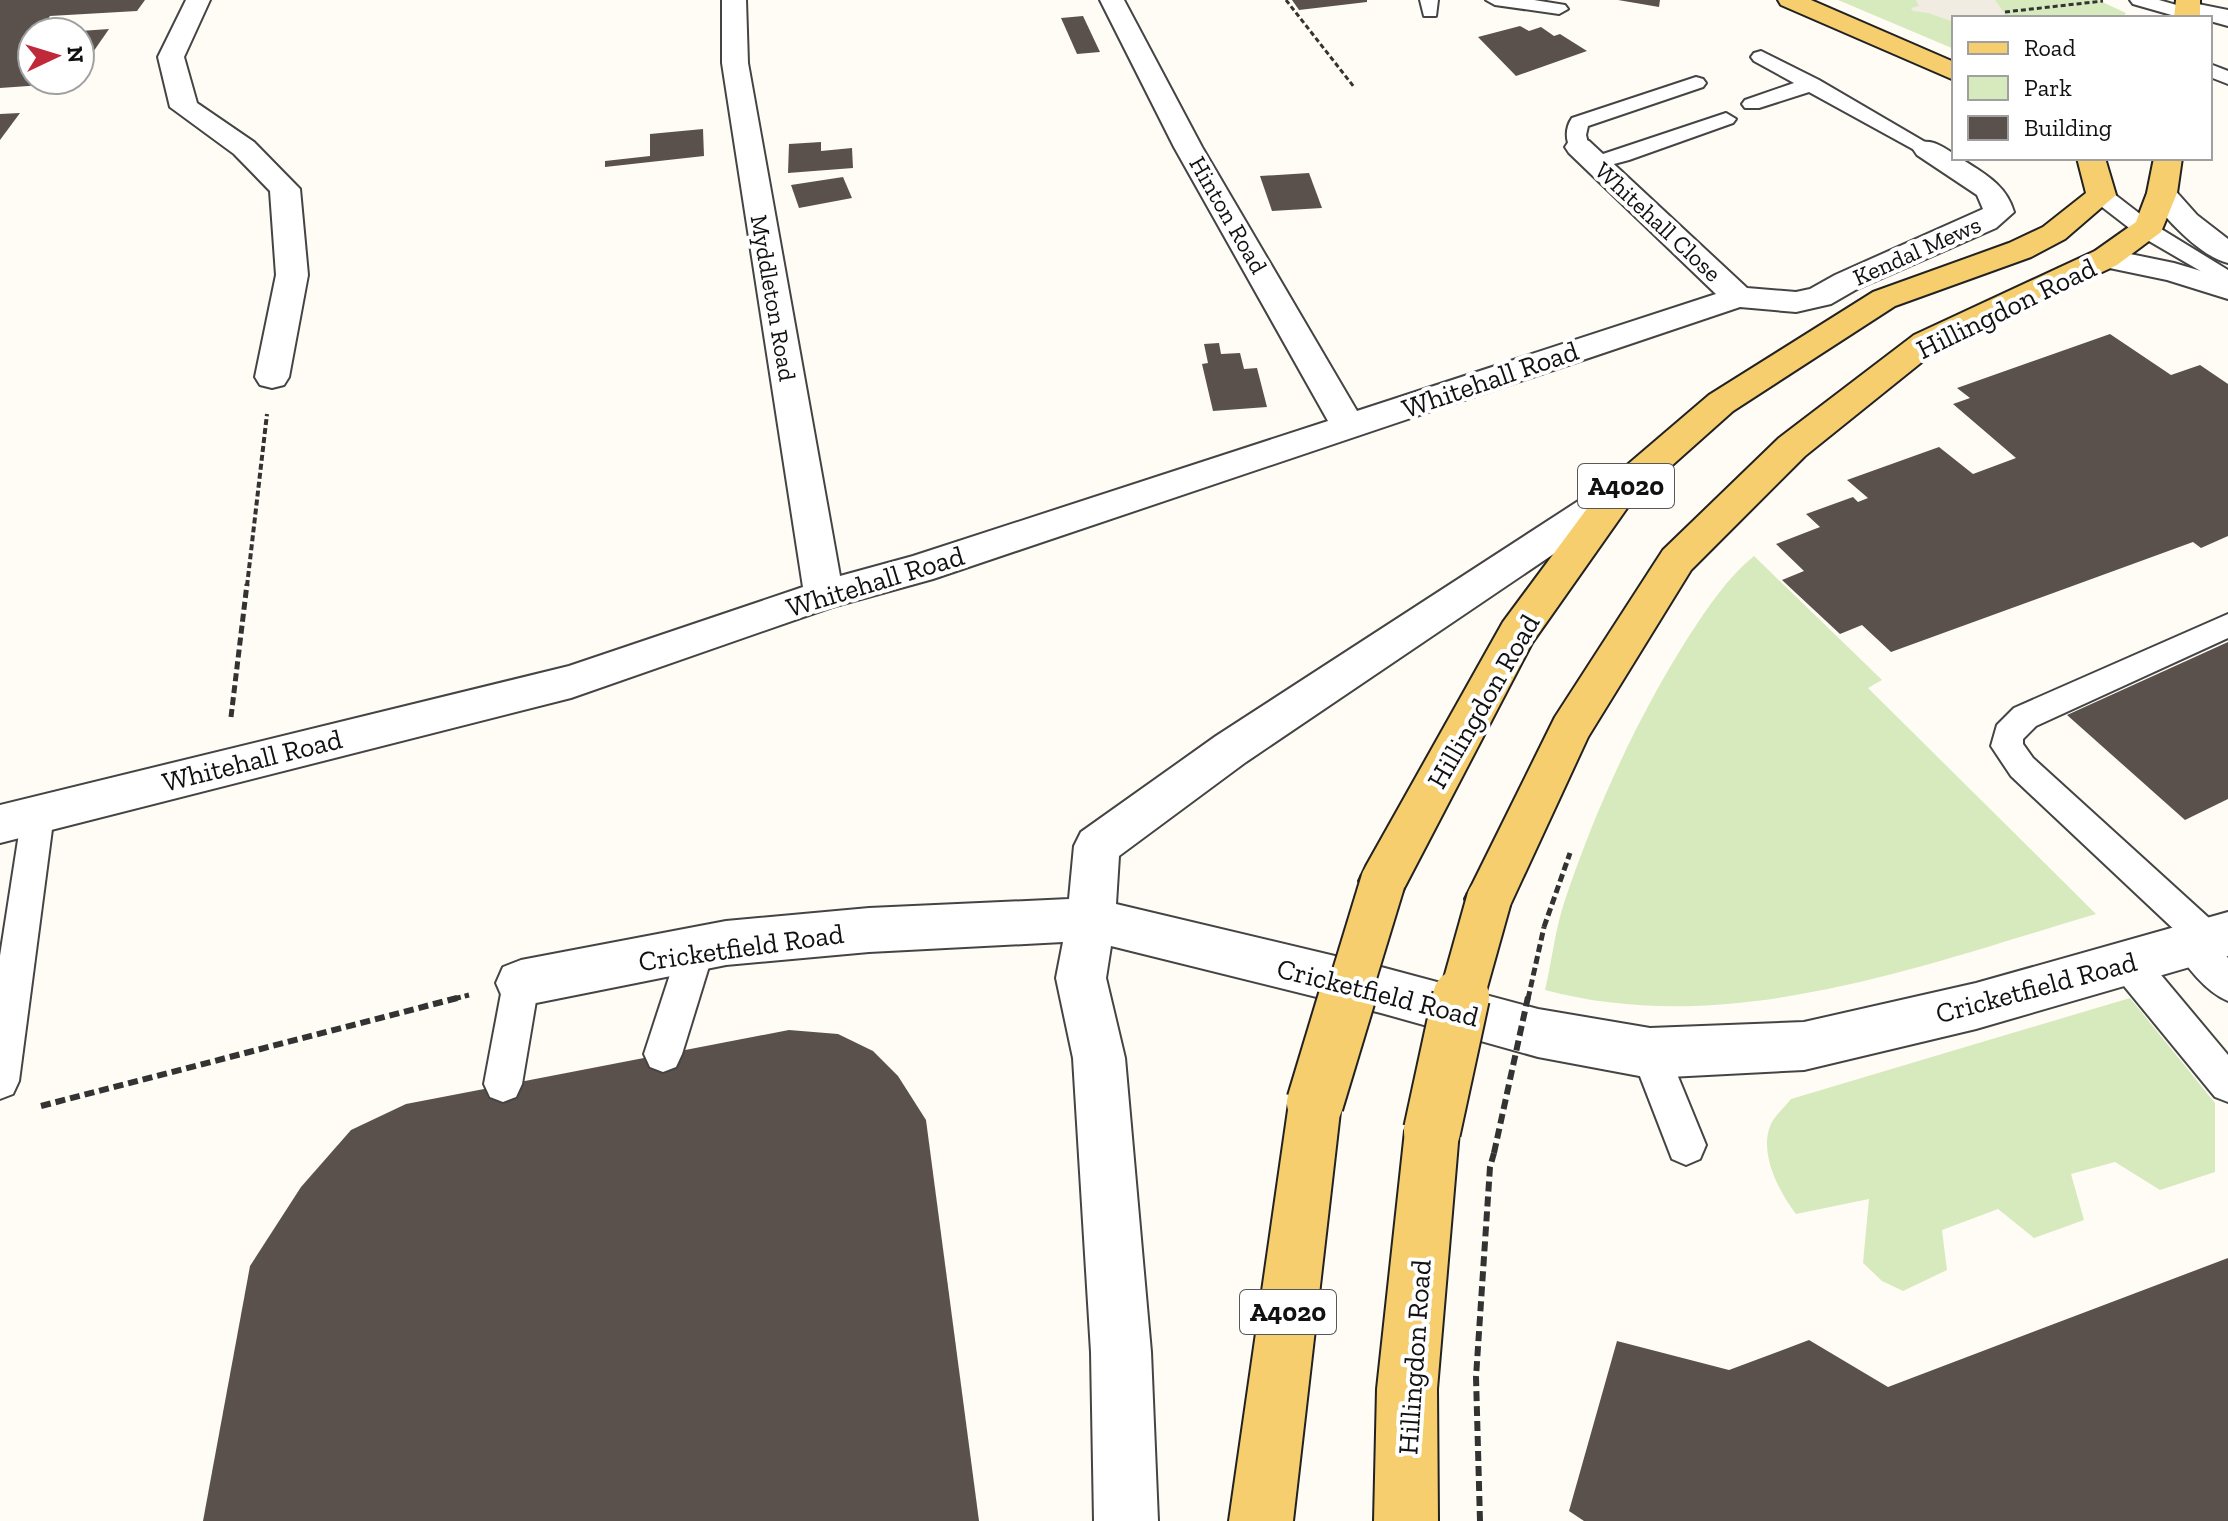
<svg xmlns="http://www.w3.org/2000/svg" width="2228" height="1521" font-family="'Zilla Slab',serif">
<rect width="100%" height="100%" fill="#fffcf5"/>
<g fill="#d7eabe">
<path d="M1838,0H2098L2126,13L2122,18H1954V49Z"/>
<path d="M1754,556L1882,680L1868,688L2096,914C1921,966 1729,1039 1545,990C1552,961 1555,929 1565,900C1596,808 1637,718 1689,636C1708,607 1727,578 1754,556Z"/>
<path d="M2130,998L2215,1103V1172L2160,1190L2115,1162L2071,1174L2084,1220L2034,1238L1998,1209L1942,1230L1947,1270L1903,1291L1882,1281L1863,1263L1869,1199L1796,1214C1779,1192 1758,1152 1771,1124C1775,1115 1785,1107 1791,1099Z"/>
</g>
<path fill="#f1ece2" d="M1916,0H1995L2005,14L2003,18H1954V22L1928,13L1913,11L1911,8L1919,6Z"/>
<g fill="#5a514d">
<path d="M0,0H145L137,11L50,16L39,32H32V80H74L71,83L0,88Z"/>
<path d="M1292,0H1367V2L1299,10Z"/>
<path d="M1618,0H1660L1659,7Z"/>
<path d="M1083,16L1100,52L1077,54L1061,18Z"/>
<path d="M1520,26L1529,31L1541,27L1554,36L1560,34L1587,51L1516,76L1478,37Z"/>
<path d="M109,29L80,71V31Z"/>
<path d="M20,113L0,140V114Z"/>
<path d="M703,129L704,156L605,167V161L650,156V134Z"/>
<path d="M821,142V151L852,148L853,168L788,173L789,144Z"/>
<path d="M1309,173L1322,208L1272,211L1260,176Z"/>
<path d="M843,177L852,198L799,208L791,185Z"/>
<path d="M2110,334L2171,375L2200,365L2228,384V536L2201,548L2193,542L1891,652L1862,625L1840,634L1782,580L1804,571L1776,544L1820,527L1806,514L1853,497L1858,502L1868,498L1847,480L1939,447L1973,474L2016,458L1953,404L1970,398L1957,388Z"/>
<path d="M1219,343L1221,354L1240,353L1244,369L1257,368L1267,407L1213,411L1202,364L1208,363L1204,344Z"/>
<path d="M2228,642V799L2185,820L2067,715Z"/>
<path d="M789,1030L838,1034L873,1051L898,1076L926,1120L979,1521H203L250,1266L301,1187L351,1130L406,1104Z"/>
<path d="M2228,1258V1521H1584L1569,1511L1617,1341L1729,1370L1809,1340L1888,1387Z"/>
</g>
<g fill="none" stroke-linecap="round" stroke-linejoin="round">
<defs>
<g id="service">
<path d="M1420,0H1438L1436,16H1424Z"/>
<path d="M1486,0H1534L1565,5L1568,9L1559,14L1495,5Z"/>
<path d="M2130,0H2159L2194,10L2197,14L2194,18H2182L2133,4Z"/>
<path d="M1761,51L1819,80L1937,149L1927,155L1920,153L1809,92L1759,108H1745L1742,104L1745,100L1794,83L1754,61L1751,57L1754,53Z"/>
<path d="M2210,64L2228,71V84L2210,77Z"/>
<path d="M1696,77L1703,79L1706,83L1703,87L1588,126L1586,135L1589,147L1586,151H1572C1565,141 1565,128 1572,118Z"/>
<path d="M1726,113L1736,119L1733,123L1629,160L1595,169L1585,163L1588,159Z"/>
<path d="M2101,189L2109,190L2153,224L2228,270V287L2137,234L2093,200L2090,195Z"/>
<path d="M2228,614V638L2036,726L2023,739V744L2033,758L2220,928L2226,939L2221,950L2228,958V1001C2206,992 2184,965 2174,944L2179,934L2011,776L1991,746L1997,725L2014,708Z"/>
<path d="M38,800L50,804L54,814L19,1081L13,1094L0,1099V956L22,814L26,804Z"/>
<path d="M696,934L709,939L714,950L682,1054L676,1067L663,1072L650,1067L644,1054L678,950L683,939Z"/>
<path d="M2128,947L2141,951L2228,1055V1102L2215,1097L2115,975L2110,963L2115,951Z"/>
<path d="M521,966L534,971L539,983L522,1084L516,1097L503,1102L490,1097L484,1084L503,983L508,971Z"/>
<path d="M1650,1035L1663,1040L1706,1145L1700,1159L1686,1165L1672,1159L1631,1053L1637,1040Z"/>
</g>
<g id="minor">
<path d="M186,0H210L184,57L197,103L254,142L300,189L308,275L289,377L284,385L272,388L260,385L255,377L276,275L270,191L234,154L170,107L158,57Z"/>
<path d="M722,0H746L748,63L840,576L913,556L1328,421L1174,147L1100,0H1124L1202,147L1357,411L1716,294L1569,153L1565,147L1569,141L1579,138L1589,141L1747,288L1796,292L1810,289L1835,275L1983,209L1977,195L1917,155L1913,149L1917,143C1933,139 1941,146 1954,154V158H1960C1983,173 2006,184 2014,212L1996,228L1857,289L1831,304L1796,312L1740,307L933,579L832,607L571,698L0,843V805L569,666L803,587L722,63Z"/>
<path d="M2188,2L2228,10V26L2210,21V18L2179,14L2176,9L2179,4Z"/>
<path d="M2162,184L2172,187L2197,215L2228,239V263C2199,256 2164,217 2147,193L2152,187Z"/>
<path d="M2106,249L2174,263L2228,279V299L2167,280L2095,265L2090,258L2095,251Z"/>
<path d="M1619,479L1632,483L1638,492L1632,501L1246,762L1119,856L1116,904L1381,967L1538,1009L1650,1028L1804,1022L1976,983L2228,912V956L1976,1029L1804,1070L1650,1078L1538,1057L1381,1013L1111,946L1106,978L1125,1058L1151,1352L1158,1521H1094L1091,1352L1073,1058L1056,978L1063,942L869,952L726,965L521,1006L503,999L496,983L503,967L521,960L726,921L869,908L1069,899L1074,846L1081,832L1216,736L1606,483Z"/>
</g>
<g id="primary">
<path d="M1778,0H1811L1954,62V80L1781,5Z"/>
<path d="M2176,0H2200V18H2174Z"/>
<path d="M2077,158H2105L2116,195L2065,239L2031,257L1895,306L1733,411L1632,501L1532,643L1400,896L1383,902L1366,896L1359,881L1366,866L1503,622L1606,483L1709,395L1873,292L2009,243L2043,227L2086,193Z"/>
<path d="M2154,158H2182L2177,193L2161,232L2117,265L1938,349L1805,456L1691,570L1588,737L1506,914L1489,920L1472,914L1465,899L1555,717L1663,550L1779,438L1914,335L2095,251L2136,222L2147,193Z"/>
<path d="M1315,1077L1334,1085L1341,1103L1293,1521H1229L1289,1103L1296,1085Z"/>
<path d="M1432,1104L1451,1112L1459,1131L1437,1389L1438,1521H1374L1377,1389L1405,1131L1413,1112Z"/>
</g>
</defs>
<use href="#service" stroke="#444" stroke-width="4"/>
<use href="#minor" stroke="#444" stroke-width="4"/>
<use href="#primary" stroke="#222" stroke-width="4"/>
<g stroke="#333" stroke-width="3" stroke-dasharray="5 3" stroke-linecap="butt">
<path d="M1286,0L1354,87"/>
<path d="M2005,12L2103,1"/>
</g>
<path stroke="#333" stroke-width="4" stroke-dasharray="6 3" stroke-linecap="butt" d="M247,586L267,414"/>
<g stroke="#333" stroke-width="5" stroke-dasharray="8 4" stroke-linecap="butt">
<path d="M231,717L247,584"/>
<path d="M1544,927L1570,853"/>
<path d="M453,999L469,995"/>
</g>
<g stroke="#333" stroke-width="6" stroke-dasharray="10 5" stroke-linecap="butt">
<path d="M41,1106L461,997"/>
<path d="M1480,1521L1476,1377L1490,1167L1494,1153"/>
</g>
<use href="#service" fill="#fff" fill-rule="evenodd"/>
<use href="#minor" fill="#fff" fill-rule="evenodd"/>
<use href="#primary" fill="#f6ce6e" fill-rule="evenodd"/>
<defs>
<g id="primary-bridge-far1">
<path d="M1347,999L1383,881"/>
<path d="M1461,999L1489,899"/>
</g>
<g id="primary-bridge">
<path d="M1315,1103L1347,997"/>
<path d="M1432,1131L1461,997"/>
</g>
</defs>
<use href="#primary-bridge-far1" stroke="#222" stroke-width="48" stroke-linecap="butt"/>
<use href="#primary-bridge" stroke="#222" stroke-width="60" stroke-linecap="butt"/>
<path stroke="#333" stroke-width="5" stroke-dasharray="8 4" stroke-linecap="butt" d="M1528,999L1544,927"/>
<path stroke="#333" stroke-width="6" stroke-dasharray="10 5" stroke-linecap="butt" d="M1494,1153L1528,997"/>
<use href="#primary-bridge-far1" stroke="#f6ce6e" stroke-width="44"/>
<use href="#primary-bridge" stroke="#f6ce6e" stroke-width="56"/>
</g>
<g text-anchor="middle" stroke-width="8" stroke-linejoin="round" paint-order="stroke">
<g font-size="24" fill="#111" stroke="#fff">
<text transform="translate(1228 215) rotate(60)" y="8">Hinton Road</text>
<text transform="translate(1658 222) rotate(43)" y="8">Whitehall Close</text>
<text transform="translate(1917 251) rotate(-24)" y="8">Kendal Mews</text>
<text transform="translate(773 298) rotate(80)" y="8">Myddleton Road</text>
</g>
<g fill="#fff" stroke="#585858" stroke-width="2">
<rect x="1578" y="464" width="96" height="44" rx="6"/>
<rect x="1240" y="1290" width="96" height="44" rx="6"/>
</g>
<g font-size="26" font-weight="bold" fill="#111">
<text x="1626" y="495">A4020</text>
<text x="1288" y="1321">A4020</text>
</g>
<g font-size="28" fill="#111" stroke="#fff">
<text transform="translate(2006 308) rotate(-26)" y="10">Hillingdon Road</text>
<text transform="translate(1490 379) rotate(-19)" y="10">Whitehall Road</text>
<text transform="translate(875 581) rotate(-17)" y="10">Whitehall Road</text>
<text transform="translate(1483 701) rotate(-60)" y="10">Hillingdon Road</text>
<text transform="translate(252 760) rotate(-14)" y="10">Whitehall Road</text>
<text transform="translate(741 947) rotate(-8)" y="10">Cricketfield Road</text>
<text transform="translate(2036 987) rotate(-15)" y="10">Cricketfield Road</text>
<text transform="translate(1378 992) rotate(14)" y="10">Cricketfield Road</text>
<text transform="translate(1414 1357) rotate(-86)" y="10">Hillingdon Road</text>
</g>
</g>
<rect x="1952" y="16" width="260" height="144" fill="#ffffff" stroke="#a0a0a0" stroke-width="2"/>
<rect x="1968" y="42" width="40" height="12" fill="#f6ce6e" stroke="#a0a0a0" stroke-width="2"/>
<text x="2024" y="56" font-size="24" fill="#111111">Road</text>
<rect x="1968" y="76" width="40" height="24" fill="#d7eabe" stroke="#a0a0a0" stroke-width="2"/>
<text x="2024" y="96" font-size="24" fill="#111111">Park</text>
<rect x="1968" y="116" width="40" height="24" fill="#5a514d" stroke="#a0a0a0" stroke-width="2"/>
<text x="2024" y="136" font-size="24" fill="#111111">Building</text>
<g transform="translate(56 56) rotate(86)"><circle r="38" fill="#ffffff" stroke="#a0a0a0" stroke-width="2"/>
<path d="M0-6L14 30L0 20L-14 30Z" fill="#c02939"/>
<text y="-12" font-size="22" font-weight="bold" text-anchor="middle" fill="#111111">N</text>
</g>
</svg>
